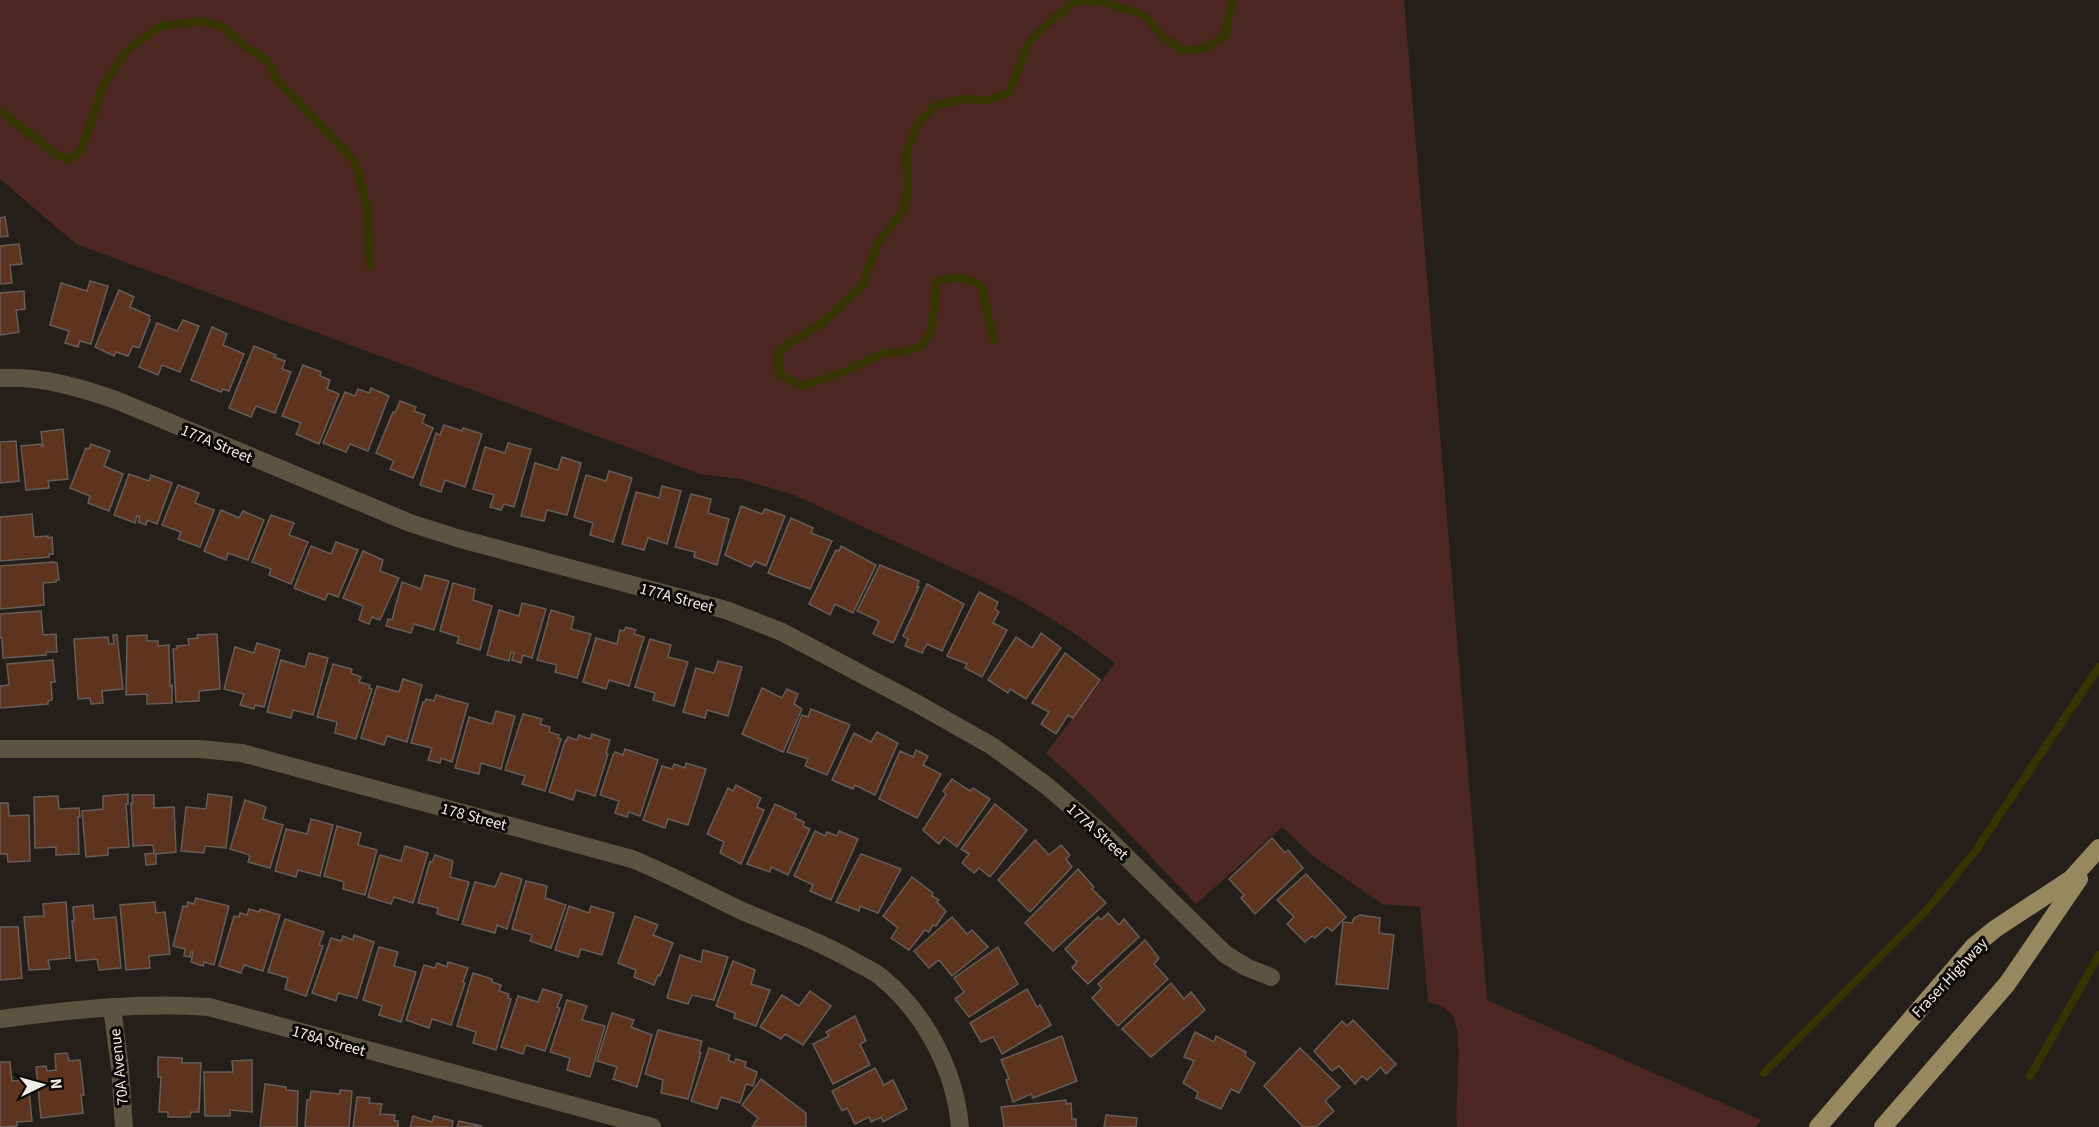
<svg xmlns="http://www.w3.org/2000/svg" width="2099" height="1127" font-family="'Source Sans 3',sans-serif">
<rect width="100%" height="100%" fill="#241f1a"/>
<path fill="#4d2823" d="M0,0H1404L1487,1000L1761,1120L1755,1127H1457C1454,1102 1465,1032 1452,1015C1446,1007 1436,1004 1428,1002L1420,907L1382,904L1313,856L1282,827L1196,904L1095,798L1046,753L1115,663L1071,631L1025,603L975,578L794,495L741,479L700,474L76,244L0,179Z"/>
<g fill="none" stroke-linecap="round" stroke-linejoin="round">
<g stroke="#353500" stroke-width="8">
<path d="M0,111L56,154L69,160L81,150L104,84L129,48L162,26L200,21L223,27L244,45L268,61L276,78L355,162L368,211L370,266"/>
<path d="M994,340L981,285L959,277L936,281L932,329L922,346L904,352L884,353L844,372L801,386L779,374L778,351L821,324L862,286L877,244L903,211L908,191L906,153L918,123L936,105L965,99L990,100L1009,93L1029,42L1054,18L1076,1L1103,2L1144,15L1162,36L1183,51L1205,48L1225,36L1231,7V0"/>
<path d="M1764,1073L1925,912L1974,853L2099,667"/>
<path d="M2030,1076L2099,955"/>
</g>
</g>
<g fill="#5e341e" stroke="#665d59" stroke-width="1.5">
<path d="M5,217L8,236L0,237V218Z"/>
<path d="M19,244L22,264L10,265L12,283L0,284V246Z"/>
<path d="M90,281L108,286L91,344L80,341L78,347L65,343L69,331L50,325L61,283L87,291Z"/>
<path d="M119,290L134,297L130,307L150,316L149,319L150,320L139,348L133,346L128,356L116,352L114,356L95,347Z"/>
<path d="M24,291L25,309L16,310L19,332L0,335V293Z"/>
<path d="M183,320L199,326L180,372L162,365L158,375L139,367L157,323L177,331Z"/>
<path d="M212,327L227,334L223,345L244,354L229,391L223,389L221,392L191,380Z"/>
<path d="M254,346L276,355L274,357L285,361L282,369L291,372L275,413L256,406L251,417L229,408Z"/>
<path d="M303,365L321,372L320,376L330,380L327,389L339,394L319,444L296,434L301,423L282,416Z"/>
<path d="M371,388L389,396L368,451L350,444L346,452L323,443L345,392L355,396L358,389L369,393Z"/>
<path d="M400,401L416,407L414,411L425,415L422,423L433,428L413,478L390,469L394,461L376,453L393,412L395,413Z"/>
<path d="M444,425L462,431L463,428L482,434L465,487L445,480L441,492L420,485L436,433L440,435Z"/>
<path d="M63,429L68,479L48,481L49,488L26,490L21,446L41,444V446H43L41,432Z"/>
<path d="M16,441L19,481L0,483V442Z"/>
<path d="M508,443L531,449L514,507L504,504L501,510L490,507L494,495L473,489L485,447L505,453Z"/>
<path d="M91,444L110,451L104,466L123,474L109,511L88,503L90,496L70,488L86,448L89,449Z"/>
<path d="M562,457L581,463L567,515L547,510L544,521L521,516L535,463L558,470Z"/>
<path d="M609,471L632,478L613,542L590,535L593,523L574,517L586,475L606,481Z"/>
<path d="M129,474L149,481L151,475L172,483L157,524L147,520L146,525L138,522L140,517L137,516L135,523L114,515Z"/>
<path d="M178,485L199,493L195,503L214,510L200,547L178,539L181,532L162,525Z"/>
<path d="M662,486L681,491L667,544L648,538L644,550L622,544L636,492L659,498Z"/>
<path d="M691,494L711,499L708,513L729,519L717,565L694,557L695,552L675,547Z"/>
<path d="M741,506L762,514L765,509L785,516L766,566L755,561L751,567L725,555Z"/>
<path d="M221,510L239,518L243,511L264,520L248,560L228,553L226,560L204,551Z"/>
<path d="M32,514L34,537L48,536V538L52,537L53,554H49V557L0,561V517Z"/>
<path d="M271,515L294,523L289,535L308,542L291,584L269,575L271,569L252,562Z"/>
<path d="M791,518L813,528L811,533L832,541L810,589L768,573Z"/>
<path d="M336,542L358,550L338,597L328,593L325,600L294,588L311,546L331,554Z"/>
<path d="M841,546L876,565L853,613L835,604L830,615L809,604L836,550L839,551Z"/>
<path d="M363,551L383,560L380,571L399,578L380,620L372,617L369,624L359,620L363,606L343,598Z"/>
<path d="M53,562L57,563L59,580H56V582L43,583L44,605L0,609V566Z"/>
<path d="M880,565L919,581L917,587H919L893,643L873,634L879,621L857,611Z"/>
<path d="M425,575L449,581L434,630L414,624L411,633L386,626L388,619L392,620L402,582L421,589Z"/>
<path d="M453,583L475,589L473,600L492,606L480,650L457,643L459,637L440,631Z"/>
<path d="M927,584L964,604L942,651L927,644L922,653L905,646L908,639L903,636Z"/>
<path d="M979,592L998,602L995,609L999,612L993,623L1007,630L982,677L965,668L967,664L947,656Z"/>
<path d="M522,603L546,609L532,658L523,655L521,663L512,660L514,653L511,652L509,661L487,655L499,610L519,616Z"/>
<path d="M551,610L574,617L571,629L591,634L577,678L555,672L557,665L537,660Z"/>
<path d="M41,611L43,635L56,634L57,652H46V655L3,658L2,638H0V614Z"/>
<path d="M626,627L636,630L634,634L644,637L629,686L609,680L606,689L583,682L596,638L617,644L620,630L624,631Z"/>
<path d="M1041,633L1061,648L1026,699L1010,689L1008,693L988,680L1016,637L1032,648Z"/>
<path d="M217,634L220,689L199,691V701L176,702L173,649H177V646L189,645L188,639L198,638L197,635Z"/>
<path d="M113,635H117L123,689L102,691L103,703L91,704L90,698L78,699L74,639L108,637L109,644H114Z"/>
<path d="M147,635V641H158V646L169,645L170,686L172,685V703L147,704V694L126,695L127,636Z"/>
<path d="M650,639L671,645L668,657L688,662L674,706L653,700L655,693L635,687Z"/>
<path d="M257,643L280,650L264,707L255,705L254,709L240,705L244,694L224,689L235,647L254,653Z"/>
<path d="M309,653L328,658L313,715L293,710L291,718L267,712L281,660L305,667Z"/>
<path d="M1065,653L1100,680L1073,718L1068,715L1056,734L1041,724L1049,712L1032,703Z"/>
<path d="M53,660L55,682H51L52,700L48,701V704L0,708V686L9,685L7,664Z"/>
<path d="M718,661L742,667L728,716L707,710L705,718L683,712L696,668L714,673Z"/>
<path d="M333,664L352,669L351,673L361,677L359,682L370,685L369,688L372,689L356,739L335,733L337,722L317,717Z"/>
<path d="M403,679L422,685L407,742L387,736L384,745L361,738L377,686L399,692Z"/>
<path d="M762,688L782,698L787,689L798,694L794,704L802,709L783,752L742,734Z"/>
<path d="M436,695L468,704L452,762L441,758L440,763L428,760L432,748L411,743L423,702H425L426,699L434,701Z"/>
<path d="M811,709L850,725L827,775L805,766L808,759L787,752L802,715L808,717Z"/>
<path d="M496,711L515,716L501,769L481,763L479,774L455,768L469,717L492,724Z"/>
<path d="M523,714L542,719L540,724L550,727L549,732L559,735L558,738L561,739L545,791L522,784L525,776L505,770Z"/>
<path d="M877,732L898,743L875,795L855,785L853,789L832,780L854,733L871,742Z"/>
<path d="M592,734L610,740L606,753L608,754L595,796L576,790L573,800L549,792L565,741H566L568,737L577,740L579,735L590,739Z"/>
<path d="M625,749L658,760L640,816L629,812L627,817L615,813L619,801L600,795L613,755L615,752L623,755Z"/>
<path d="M916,750L928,756L923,765L941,774L917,818L879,799L900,751L913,757Z"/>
<path d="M686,763L706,769L688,825L668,819L665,828L643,820L662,766L672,769L674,764L685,768Z"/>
<path d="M952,779L970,791L973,788L990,799L957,847L944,837L939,844L923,830L946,794L943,791Z"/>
<path d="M736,785L761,798L757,807L764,810L741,864L720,853L724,842L707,834L728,788L733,791Z"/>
<path d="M128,794V804H126L129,847L108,848V855L86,857L82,811L103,809V796Z"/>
<path d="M208,794L232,797L226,848L205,846L204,853L181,851L186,807L206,809Z"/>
<path d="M132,795H154V808L174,807L176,852L156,854V864L146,865L145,854L154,853L153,845L133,846L131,803H133Z"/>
<path d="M58,796L59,809L79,808L80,817H78L79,854L56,855V847L35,848L34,797Z"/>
<path d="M245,800L266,807L263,819L283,825L270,868L248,862L250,855L230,849Z"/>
<path d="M0,803H8L9,816L29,815L30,861L8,862L7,854H0Z"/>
<path d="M775,804L796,814L795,818L804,822L803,826L810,829L788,875L771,867L770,872L747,864Z"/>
<path d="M995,804L1027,830L990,877L979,868L974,873L962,863L969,854L961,849Z"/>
<path d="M311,819L333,825L320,876L298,870L296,877L275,871L286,829L307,834Z"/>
<path d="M337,826L361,833L358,845L377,850L365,895L343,889L344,882L324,876Z"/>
<path d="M815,831L825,836L827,832L837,836L839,831L858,839L831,900L810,891L813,885L794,876Z"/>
<path d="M1272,838L1285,853L1288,850L1303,868L1255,914L1241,898L1244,895L1229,879Z"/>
<path d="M1035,840L1049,855L1061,845L1070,855L1066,859L1072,867L1030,912L998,880Z"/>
<path d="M405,846L428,853L413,903L394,897L391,904L368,897L380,855L401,861Z"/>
<path d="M861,854L901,869L878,913L860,906L859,911L836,902Z"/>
<path d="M435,855L453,861L450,877L469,882L458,920L437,914L438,908L418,903L430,861L432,862Z"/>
<path d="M1078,869L1094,887L1092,889L1106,903L1053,951L1025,923Z"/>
<path d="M501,873L522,879L507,929L497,925L495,933L462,924L475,882L495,887Z"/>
<path d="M1306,874L1346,917L1332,931L1327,927L1315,938L1312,936L1305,942L1287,924L1294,917L1277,900Z"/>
<path d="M912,877L933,893L932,896L939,900L937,902L946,911L936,926L933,925L929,932L925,930L909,950L891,938L898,928L883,916Z"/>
<path d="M526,881L547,886L545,898L566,905L551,948L530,941L532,935L512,929Z"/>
<path d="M196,898L229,906L214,965L204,962L203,966L191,962L193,952H191L190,957L184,956L185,949L173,946L183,906L187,907L188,902L194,904Z"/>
<path d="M66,902L70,958L48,960L50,969L29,970L24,917L44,916L43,904Z"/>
<path d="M155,902L156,913L165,912L170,954L149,956L150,968L126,970L120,905Z"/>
<path d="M93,905L94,919L116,917L121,968L99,970L97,959L76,961L72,921H74L73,907Z"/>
<path d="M569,906L589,913L591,906L614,913L602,955L581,949L578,957L555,950Z"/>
<path d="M249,909L259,912L260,909L280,915L263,971L244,965L241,973L219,966L234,916L239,917L240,913L247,915Z"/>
<path d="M1108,913L1119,925L1124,919L1139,937L1088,984L1072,968L1077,962L1065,949L1098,917L1101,920Z"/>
<path d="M1360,915L1380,918L1379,933L1394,935L1388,989L1336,984L1343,922L1352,923L1354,918Z"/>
<path d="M635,916L658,925L653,935L673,943L660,976L658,975L654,985L634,977L636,970L618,963Z"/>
<path d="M952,917L967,934L972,930L988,947L952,976L939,960L929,968L914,951Z"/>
<path d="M285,919L324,932L319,945L323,946L306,996L285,989L288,978L268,972Z"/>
<path d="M0,927H18L22,978L0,980Z"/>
<path d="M354,935L374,942L357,998L338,993L336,1001L312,993L331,938L341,941L343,936L353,940Z"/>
<path d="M1145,940L1159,958L1154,964L1168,979L1118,1026L1092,998L1102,988L1098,984Z"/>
<path d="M379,947L398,952L394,966L416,972L401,1022L379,1015L382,1006L363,1000Z"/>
<path d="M998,947L1018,984L969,1017L955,999L964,992L954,978Z"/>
<path d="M703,950L728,957L714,1000L692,995L688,1004L667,998L680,955L701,962Z"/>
<path d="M733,961L755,970L751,984L770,990L756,1026L734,1018L735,1013L716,1006Z"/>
<path d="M448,962L468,968L463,982L465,983L451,1025L432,1019L429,1028L406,1020L424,965L435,968L437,963L447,967Z"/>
<path d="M473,973L492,979V982L501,985L499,991L509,994L508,998L511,999L496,1050L473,1043L476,1032L457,1026Z"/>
<path d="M1171,983L1184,999L1191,992L1205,1010L1151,1057L1122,1029Z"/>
<path d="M543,989L562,995L557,1007L560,1008L545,1051L526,1045L523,1054L501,1047L518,996L538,1002Z"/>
<path d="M1027,989L1037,1007L1040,1005L1051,1025L1002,1054L993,1037L981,1042L970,1023Z"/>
<path d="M810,991L831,1006L803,1045L785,1034L781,1039L760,1027L782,995L799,1006Z"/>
<path d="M567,1000L587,1006L582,1020L605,1026L590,1077L567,1070L570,1058L550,1052Z"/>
<path d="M612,1013L634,1020L631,1027L652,1035L637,1087L613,1079L617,1067L597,1061Z"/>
<path d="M855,1016L866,1041L860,1044L870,1065L833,1084L813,1044L829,1036L826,1032Z"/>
<path d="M1353,1020L1396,1064L1386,1074L1381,1067L1367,1080L1362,1076L1355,1084L1339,1066L1332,1071L1314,1051L1342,1021L1347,1026Z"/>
<path d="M658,1030L702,1041L699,1052L701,1053L688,1099L661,1093L663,1080L645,1074Z"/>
<path d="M1195,1032L1214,1042L1216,1036L1246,1052L1245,1056L1255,1063L1239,1093L1231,1089L1221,1109L1196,1098L1198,1092L1183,1083L1194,1061L1184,1057Z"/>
<path d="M1062,1036L1077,1081L1033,1098L1031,1094L1013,1102L1006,1080L1009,1079L1001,1060Z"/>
<path d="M709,1048L730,1055L728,1060L734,1063L736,1059L746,1062L745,1067L757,1072L753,1086L746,1084L740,1103L721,1097L717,1109L691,1101Z"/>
<path d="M1300,1048L1340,1087L1325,1101L1334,1111L1316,1127H1303L1264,1086Z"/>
<path d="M67,1053L69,1061L80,1060L84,1095H81L83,1113L41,1118L36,1067L46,1066L47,1071L56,1070L55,1054Z"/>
<path d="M158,1057L182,1058V1063H201L199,1112H191L190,1117H168V1112H159L161,1077H158Z"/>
<path d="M252,1060V1112L230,1110V1116H205L204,1072H233L232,1061Z"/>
<path d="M0,1062H10L12,1081L28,1080L32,1121L17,1122V1126L0,1127Z"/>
<path d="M875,1068L884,1085L893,1080L907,1109L883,1122L881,1117L871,1122L869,1117L855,1124L847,1108L842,1111L832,1091Z"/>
<path d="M761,1079L806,1113V1127H752L758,1118L742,1105Z"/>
<path d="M265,1084L286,1087V1090L298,1091L297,1127H260Z"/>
<path d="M340,1090L352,1091L349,1127H305L307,1100H310L311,1091L340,1094Z"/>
<path d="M357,1097L370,1098L369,1103L382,1104L380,1114L395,1115L394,1121H398V1127H353Z"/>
<path d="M1066,1100V1104L1071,1103L1072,1119H1076V1127H1004L1001,1107Z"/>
<path d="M1106,1115L1137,1118L1136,1127H1104Z"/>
<path d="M413,1116L432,1122L434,1116L453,1121L452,1127H410Z"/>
<path d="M459,1121L482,1126L457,1127Z"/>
</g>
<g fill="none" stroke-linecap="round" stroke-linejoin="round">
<g stroke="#5b5441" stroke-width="18">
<path d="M0,378C41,376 78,387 116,400L410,523L457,538L726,610L782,632L916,703L992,746L1047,786L1105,836L1225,954L1246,967L1271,977"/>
<path d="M0,749H199L242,753L632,859C669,874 704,893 740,910C779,927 820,941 857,963C865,967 874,971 881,977C925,1013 955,1070 960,1127"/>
<path d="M112,1007L120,1068L124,1127"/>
<path d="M0,1019C71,1010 137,1002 209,1007L652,1127"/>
</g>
<g stroke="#978860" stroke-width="18">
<path d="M1818,1127L1973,947L1995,929L2071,879L2099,848"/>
<path d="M1883,1127L2007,984L2079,879"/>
</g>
</g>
<g text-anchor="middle" stroke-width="6" stroke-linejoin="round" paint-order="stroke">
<g font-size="16" fill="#f0ece8" stroke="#0c0a07">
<text transform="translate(217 443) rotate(23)" y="6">177A Street</text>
<text transform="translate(677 597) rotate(15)" y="6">177A Street</text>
<text transform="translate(474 816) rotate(15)" y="6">178 Street</text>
<text transform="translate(1098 831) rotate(42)" y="6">177A Street</text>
<text transform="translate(1949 977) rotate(-47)" y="6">Fraser Highway</text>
<text transform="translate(329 1040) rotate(16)" y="6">178A Street</text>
<text transform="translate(118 1067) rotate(-96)" y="6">70A Avenue</text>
</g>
</g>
<g transform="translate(42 1085) rotate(85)" stroke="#0c0a07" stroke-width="4.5" paint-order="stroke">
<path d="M0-4.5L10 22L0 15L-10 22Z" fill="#f0ece8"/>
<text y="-9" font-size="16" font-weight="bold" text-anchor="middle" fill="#f0ece8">N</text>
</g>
</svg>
